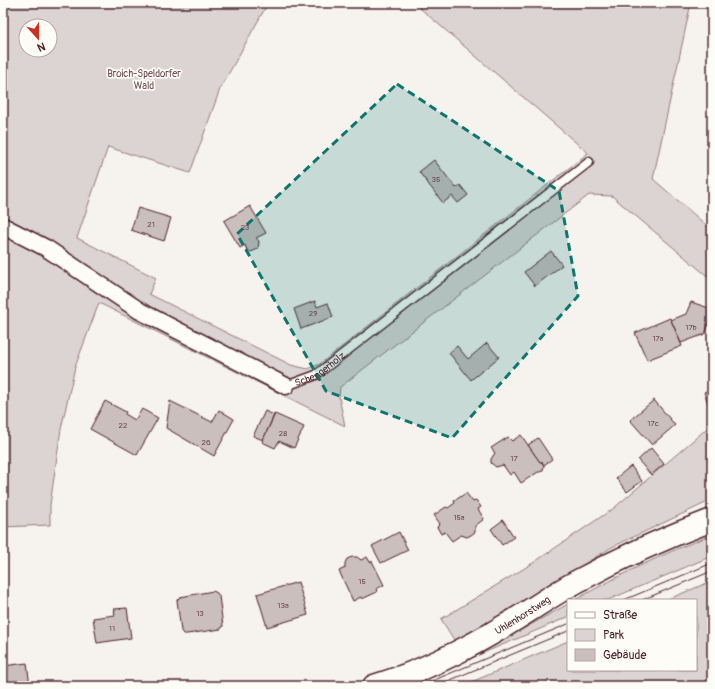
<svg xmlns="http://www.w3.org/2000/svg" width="715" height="689" font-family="Pangolin,sans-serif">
<rect width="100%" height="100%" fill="#f6f3ef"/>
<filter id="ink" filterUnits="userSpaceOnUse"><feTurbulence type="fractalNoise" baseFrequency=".025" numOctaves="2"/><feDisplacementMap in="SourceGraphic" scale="8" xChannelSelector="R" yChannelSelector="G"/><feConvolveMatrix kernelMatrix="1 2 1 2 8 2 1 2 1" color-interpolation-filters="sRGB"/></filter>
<g filter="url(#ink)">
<g fill="#dcd4d2" stroke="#937a7e" fill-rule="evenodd">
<path d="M3,3H268L220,89L190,173L108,147L77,238L156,278L149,294L291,365L308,369L320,364L588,153L414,3H691L653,179L712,230V280L612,196L589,195L340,387L339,397L345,426L99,303L75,367L61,429L50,505V525L3,527ZM26,26H50V50H26Z"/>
<path d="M712,424V500L612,547L456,643L441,619L533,563L614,508Z"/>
<path d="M712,535V556L608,600H575C619,575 664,553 712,535Z"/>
<path d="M712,581V686H462L568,641V670H696V600H666Z"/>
<path d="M568,604V617L467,660Z"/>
</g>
<g fill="#cbbfbe" stroke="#4a1f2b">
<path d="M434,160L456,188L460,185L468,195L458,203L452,196L443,203L419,172Z"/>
<path d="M250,206L266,233L256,238L259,241L258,249L251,252L247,250L245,245L240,248L224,221Z"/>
<path d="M138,208L171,218L164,241L131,230Z"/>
<path d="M551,251L562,265L535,286L524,272Z"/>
<path d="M315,301L317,307L328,303L333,317L301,329L294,309Z"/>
<path d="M691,302L712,309V315L705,334L681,343L671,320L686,314Z"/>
<path d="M670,318L682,346L647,360L635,333Z"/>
<path d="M487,343L499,357L471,380L449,353L457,346L468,359Z"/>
<path d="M712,389V405L709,406L704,392Z"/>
<path d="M654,400L675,425L652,445L630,420Z"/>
<path d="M105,401L126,412L125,414L135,420L142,409L158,418L137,455L90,429Z"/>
<path d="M170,401L212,422L219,410L234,419L214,456L166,428Z"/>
<path d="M265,411L274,415L263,440L253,436Z"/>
<path d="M275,414L304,427L294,448L279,441L275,448L262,442Z"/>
<path d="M521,435L540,462H542L544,466L543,470L540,472H538L521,483L514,472L510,475L503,465L496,467L491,463V459L495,453L491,448L508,437L512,441Z"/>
<path d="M538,438L552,459L544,465L542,462H540L528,445Z"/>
<path d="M651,448L664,464L651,475L638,460Z"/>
<path d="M631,466L642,481L627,492L616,478Z"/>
<path d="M466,493L473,502L476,500L481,507L478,509L484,519L475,526V532L471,535L467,537L461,535L452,541L445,532L441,534L437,527L440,524L434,515L446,507L448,508L455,503L454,501Z"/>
<path d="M503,520L514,537L502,545L491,529Z"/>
<path d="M399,532L408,550L381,563L372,546Z"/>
<path d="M352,557H357L361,560L367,557L370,562L372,561L384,585L376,589L377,592L362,599L361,597L353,601L339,571L345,568V563L347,559Z"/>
<path d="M298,582L308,615L267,627L257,594Z"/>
<path d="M213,591L217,593L219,596L223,626L221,629L187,634H183L181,631L177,600L180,597Z"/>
<path d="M127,608L131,638L97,643L93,618L115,615L114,609Z"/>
<path d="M27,663L30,686H3V666Z"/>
</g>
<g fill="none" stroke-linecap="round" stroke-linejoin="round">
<defs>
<g id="service">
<path id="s1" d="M286,386L316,375L589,162"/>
</g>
<path id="minor" d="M3,226L46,248L140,311L286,386"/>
<g id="secondary">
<path id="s2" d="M374,686C421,672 465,650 506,625C530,611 552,595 576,582C620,558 666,537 712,520"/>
</g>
</defs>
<use href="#service" stroke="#4a1f2b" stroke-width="11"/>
<use href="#minor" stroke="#4a1f2b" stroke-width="19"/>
<use href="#secondary" stroke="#4a1f2b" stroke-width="25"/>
<use href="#service" stroke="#fdfcf7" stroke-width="8"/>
<use href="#minor" stroke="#fdfcf7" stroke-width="16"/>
<use href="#secondary" stroke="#fdfcf7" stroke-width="22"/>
<g stroke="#4a1f2b" stroke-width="1">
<path d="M624,600L712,563"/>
<path d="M642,600L712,571"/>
<path d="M420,686L568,624"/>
<path d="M436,686L568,631"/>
</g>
</g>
</g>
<path fill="#0f766e" fill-opacity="0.2" stroke="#0f766e" stroke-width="3" stroke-dasharray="8 5" stroke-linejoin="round" d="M397,84L559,191L578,296L452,438L326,391L237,234Z"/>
<g text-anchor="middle" stroke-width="3.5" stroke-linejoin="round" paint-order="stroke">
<g font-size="8" fill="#6a4750">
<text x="436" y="182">35</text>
<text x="151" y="227">21</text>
<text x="245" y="230">23</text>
<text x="313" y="316">29</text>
<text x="691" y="330">17b</text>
<text x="658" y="341">17a</text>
<text x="653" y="426">17c</text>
<text x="123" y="428">22</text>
<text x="283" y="436">28</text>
<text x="206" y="445">26</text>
<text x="514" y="461">17</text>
<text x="459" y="520">15a</text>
<text x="362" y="584">15</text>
<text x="283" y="608">13a</text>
<text x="200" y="616">13</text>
<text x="112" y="631">11</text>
</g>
<g font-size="10" fill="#6e4c55" stroke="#fdfcf7">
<text x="144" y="77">Broich-Speldorfer<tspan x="144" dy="12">Wald</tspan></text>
</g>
<g font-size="10" fill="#4a1f2b" stroke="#fdfcf7">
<text dy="4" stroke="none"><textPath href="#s1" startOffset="38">Schengerholz</textPath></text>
<text dy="4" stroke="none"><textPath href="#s2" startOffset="165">Uhlenhorstweg</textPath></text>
</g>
</g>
<rect width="715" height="689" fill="none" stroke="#fdfcf7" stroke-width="16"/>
<rect x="8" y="8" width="699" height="673" fill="none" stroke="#4a1f2b" stroke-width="1.5" filter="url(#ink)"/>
<rect x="567" y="599" width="130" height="72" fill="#fdfcf7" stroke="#b5a4a5"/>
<rect x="575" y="612" width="20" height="6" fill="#fdfcf7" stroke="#b5a4a5"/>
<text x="603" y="619" font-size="12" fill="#4a1f2b">Straße</text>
<rect x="575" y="629" width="20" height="12" fill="#dcd4d2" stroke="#b5a4a5"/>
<text x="603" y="639" font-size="12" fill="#4a1f2b">Park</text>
<rect x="575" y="649" width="20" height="12" fill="#cbbfbe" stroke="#b5a4a5"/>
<text x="603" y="659" font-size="12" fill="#4a1f2b">Gebäude</text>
<g transform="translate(38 38) rotate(159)"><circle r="19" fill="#fdfcf7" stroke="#b5a4a5"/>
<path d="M0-3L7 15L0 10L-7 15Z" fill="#c8321e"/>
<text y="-6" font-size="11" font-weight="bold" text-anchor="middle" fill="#4a1f2b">N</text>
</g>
</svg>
